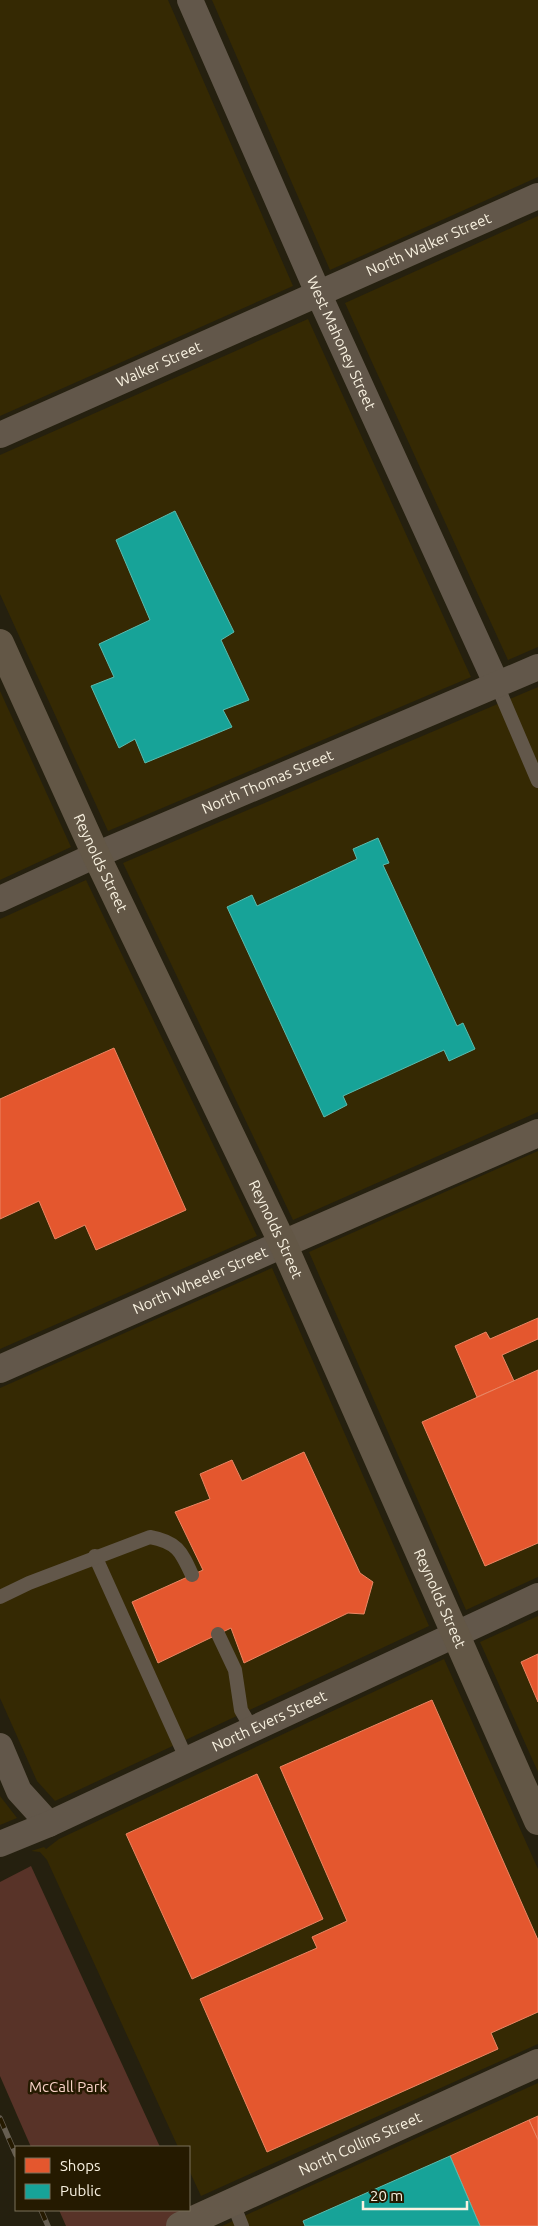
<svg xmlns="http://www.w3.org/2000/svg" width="538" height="2226" font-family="Ubuntu,sans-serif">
<rect width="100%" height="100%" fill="#25200f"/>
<g fill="#352903">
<path d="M0,0H168L293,286L0,416Z"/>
<path d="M212,0H538V177L330,270Z"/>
<path d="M538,216V647L508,660L345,303Z"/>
<path d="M308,319L471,677L108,831L0,594V455Z"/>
<path d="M538,687V1112L293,1220L123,863Z"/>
<path d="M0,691L71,847L0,880Z"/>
<path d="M86,880L257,1236L0,1349V919Z"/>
<path d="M538,1151V1577L466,1610L309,1252Z"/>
<path d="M272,1268L429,1626L55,1801L37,1781L0,1698V1388Z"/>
<path d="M538,1616V1772L480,1642Z"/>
<path d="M444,1659L538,1869V2044L201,2196L189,2170V2147H178L47,1860L40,1852L31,1851L44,1847L46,1849L59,1839Z"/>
<path d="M0,1796L17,1818L0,1825Z"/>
<path d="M538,2083V2226H222Z"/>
</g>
<g fill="#583328">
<path d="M31,1866L160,2147H31L0,2076V1882Z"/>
<path d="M59,2210H188L195,2226H66Z"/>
</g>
<g fill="#e4572e" stroke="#ea8664">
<path d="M114,1048L186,1210L96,1250L85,1225L55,1239L39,1201L0,1219V1099Z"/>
<path d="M538,1318V1339L502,1355L514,1381L477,1397L455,1346L486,1332L490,1339Z"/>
<path d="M538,1370V1543L485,1566L422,1422Z"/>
<path d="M304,1452L360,1573L373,1582L364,1614L348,1613L244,1663L231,1628L158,1663L132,1602L203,1570L175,1512L210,1499L200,1474L232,1460L242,1481Z"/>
<path d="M538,1654V1702L521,1662Z"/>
<path d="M432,1700L538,1940V2012L491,2033L498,2049L267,2152L200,1999L317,1948L312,1937L347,1921L280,1767Z"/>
<path d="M257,1774L323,1919L192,1979L126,1834Z"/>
<path d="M538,2116V2140L529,2120Z"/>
<path d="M529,2120L538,2140V2226H480L450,2156Z"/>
</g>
<g fill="#17a398" stroke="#5bbbae">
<path d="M175,511L234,632L221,640L249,700L223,710L232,727L145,763L135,739L119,748L91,686L114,677L99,644L150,620L116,540Z"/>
<path d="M378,838L389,863L383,865L457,1026L463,1023L475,1049L449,1061L444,1050L343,1096L347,1105L324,1117L227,907L252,895L257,906L357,859L353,849Z"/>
<path d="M450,2156L480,2226H305L303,2221Z"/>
</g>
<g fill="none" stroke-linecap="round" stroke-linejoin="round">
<g stroke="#62574a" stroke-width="14">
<path d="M497,685L538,781"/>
<path d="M95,1556L187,1760"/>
<path d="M0,1597L29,1583L150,1537C177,1542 181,1551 192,1575"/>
<path d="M218,1634L235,1670L241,1710L252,1729"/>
<path d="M232,2201L242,2226"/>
</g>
<g stroke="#62574a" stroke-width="26">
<path id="s1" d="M190,0L319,295L497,685"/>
<path id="s2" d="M0,435L538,196"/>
<path id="s3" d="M0,899L96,855L538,667"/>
<path d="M0,1746L19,1791L49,1824"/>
<path id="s4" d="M0,1844L49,1824L538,1596"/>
</g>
<path stroke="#62574a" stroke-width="28" id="s5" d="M0,1369L283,1244"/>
<g stroke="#65594a" stroke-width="28">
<path d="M283,1244L538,1133"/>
<path id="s6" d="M180,2226L538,2063"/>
</g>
<path stroke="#635746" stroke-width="28" id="s7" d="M0,643L96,855L283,1244L538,1821"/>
<defs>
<g id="rail">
<path d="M0,2118L16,2155"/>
<path d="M41,2210L48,2226"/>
</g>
</defs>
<use href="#rail" stroke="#665e51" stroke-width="5.5"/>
<use href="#rail" stroke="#251a00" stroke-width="4" stroke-dasharray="11" stroke-linecap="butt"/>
</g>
<g text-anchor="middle" stroke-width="5" stroke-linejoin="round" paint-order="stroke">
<g font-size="15" fill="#f9f2e1" stroke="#251a00">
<text dy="5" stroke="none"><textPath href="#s2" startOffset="469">North Walker Street</textPath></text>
<text dy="5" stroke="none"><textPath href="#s1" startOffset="375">West Mahoney Street</textPath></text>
<text dy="5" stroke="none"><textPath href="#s2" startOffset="174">Walker Street</textPath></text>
<text dy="5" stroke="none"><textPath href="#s3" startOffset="292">North Thomas Street</textPath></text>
<text dy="5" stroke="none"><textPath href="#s7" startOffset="242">Reynolds Street</textPath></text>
<text dy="5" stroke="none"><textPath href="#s7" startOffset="648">Reynolds Street</textPath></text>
<text dy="5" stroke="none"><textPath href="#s5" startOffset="219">North Wheeler Street</textPath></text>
<text dy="5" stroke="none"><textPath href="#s7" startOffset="1052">Reynolds Street</textPath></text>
<text dy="5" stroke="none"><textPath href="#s4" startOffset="296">North Evers Street</textPath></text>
<text dy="5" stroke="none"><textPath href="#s6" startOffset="198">North Collins Street</textPath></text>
</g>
<g font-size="15" fill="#f9d2c7" stroke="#251a00">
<text x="68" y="2092">McCall Park</text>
</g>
</g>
<rect x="15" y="2146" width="175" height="65" fill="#251a00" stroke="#7a705a"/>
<rect x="25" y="2158" width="25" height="15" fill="#e4572e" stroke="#7a705a"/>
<text x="60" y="2171" font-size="15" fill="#f9f2e1">Shops</text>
<rect x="25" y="2184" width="25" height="15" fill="#17a398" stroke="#7a705a"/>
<text x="60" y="2196" font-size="15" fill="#f9f2e1">Public</text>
<path d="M363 2201v8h104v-8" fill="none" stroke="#f9f2e1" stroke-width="2.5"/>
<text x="370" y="2201" font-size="15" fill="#f9f2e1" stroke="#251a00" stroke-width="4" paint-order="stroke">20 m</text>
</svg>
